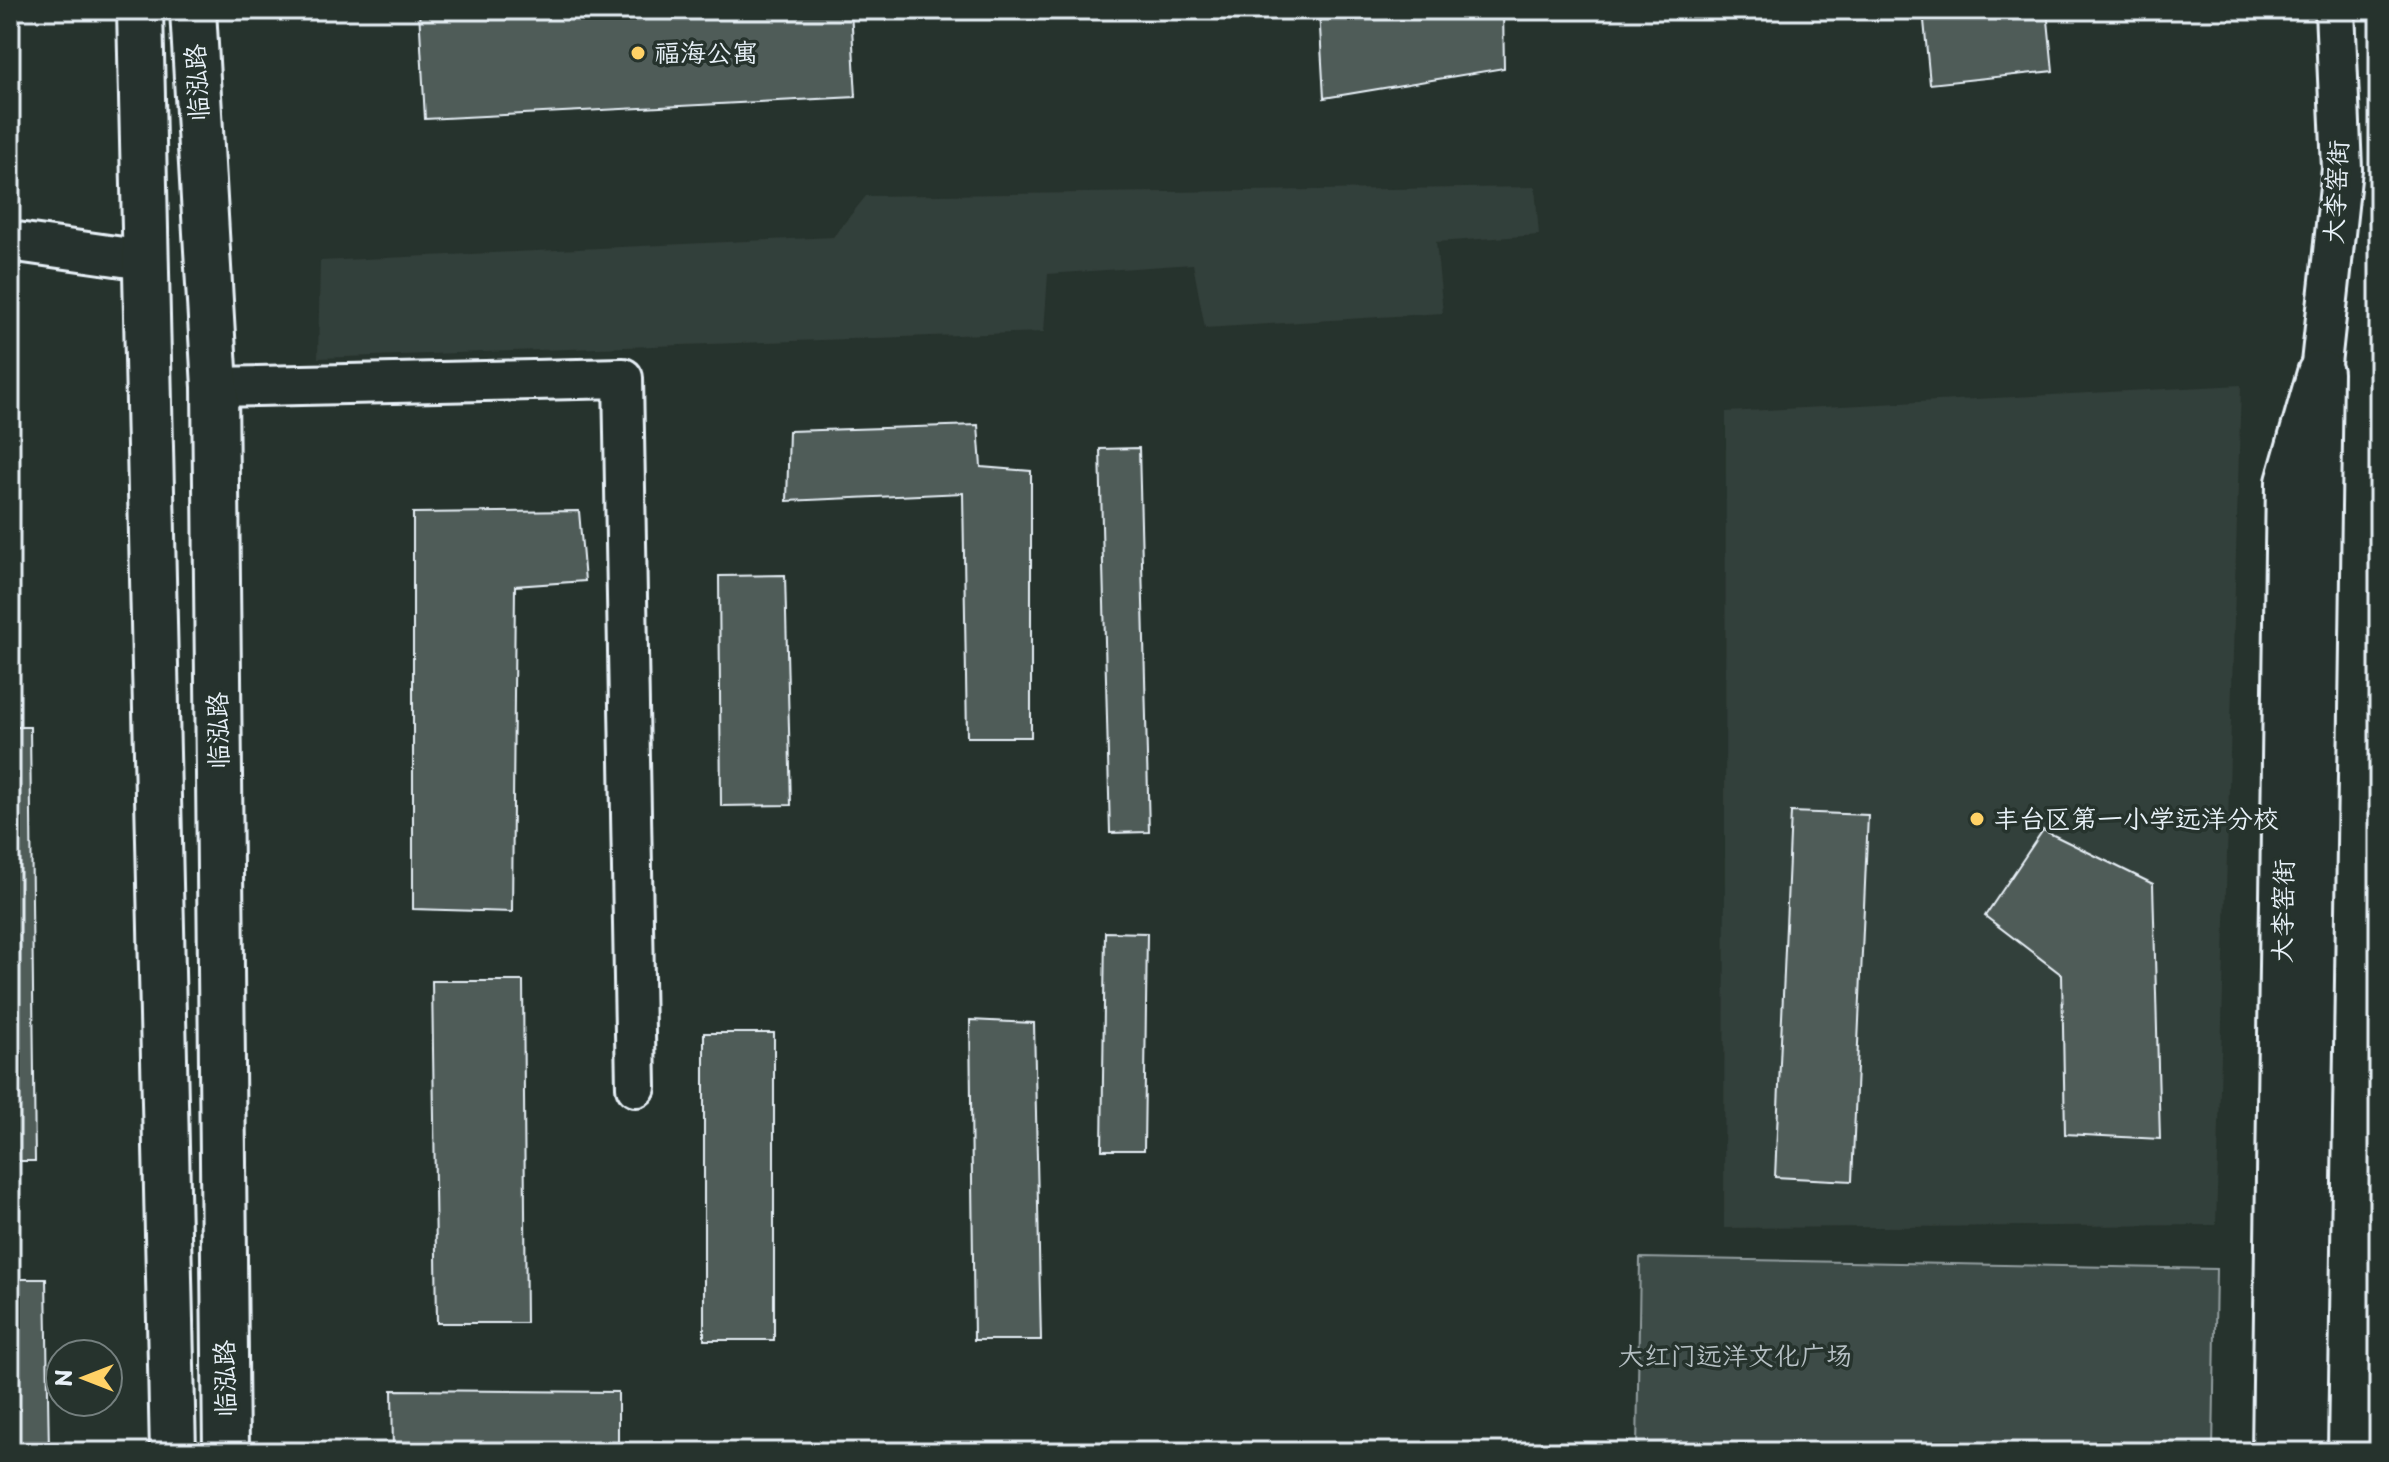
<svg xmlns="http://www.w3.org/2000/svg" width="2389" height="1462" font-family="'Playpen Sans','LXGW WenKai TC',sans-serif">
<rect width="100%" height="100%" fill="#26332d"/>
<filter id="ink" filterUnits="userSpaceOnUse"><feTurbulence type="fractalNoise" baseFrequency=".0125" numOctaves="2"/><feDisplacementMap in="SourceGraphic" scale="16" xChannelSelector="R" yChannelSelector="G"/><feConvolveMatrix kernelMatrix="1 2 1 2 8 2 1 2 1" color-interpolation-filters="sRGB"/></filter>
<g filter="url(#ink)">
<g fill="#333f3a">
<path d="M1535,187L1539,235L1436,242L1443,313L1205,328L1193,264L1048,274L1044,332L318,358L320,261L833,237L866,196Z"/>
<path d="M2241,385L2216,1225L1724,1228L1726,412Z"/>
</g>
<path fill="#3e4b47" stroke="#939ea0" stroke-width="2" d="M1640,1258L2216,1269L2213,1452H1637Z"/>
<g fill="#505c59" stroke="#e8f1f8" stroke-width="2">
<path d="M419,10H851L856,97L425,119Z"/>
<path d="M1319,10H1503L1504,68L1324,98Z"/>
<path d="M1923,10H2047L2053,71L1930,84Z"/>
<path d="M978,425L981,467L1031,471V737H967L963,493L787,501L789,431Z"/>
<path d="M1139,448L1149,832L1110,833L1100,449Z"/>
<path d="M579,511L585,581L515,586L512,912L413,909V513Z"/>
<path d="M785,575L791,805L721,806L719,576Z"/>
<path d="M10,727H30L35,1161H10Z"/>
<path d="M1791,812L1868,815L1852,1181L1775,1177Z"/>
<path d="M2043,830L2153,884L2160,1139L2065,1134L2062,975L1985,916Z"/>
<path d="M1105,932L1147,933L1144,1150H1102Z"/>
<path d="M432,981H523L526,1323H437Z"/>
<path d="M970,1020L1034,1023L1041,1340H974Z"/>
<rect x="704" y="1033" width="70" height="307"/>
<path d="M10,1279H46L49,1452H10Z"/>
<path d="M392,1390L618,1392V1452H393Z"/>
</g>
<g fill="none" stroke-linecap="round" stroke-linejoin="round">
<defs>
<g id="minor">
<path d="M10,241L144,260"/>
<path d="M2320,373L2342,169L2335,10"/>
<path d="M215,387L623,378L636,1087"/>
</g>
<path id="tertiary" d="M2275,1452L2289,482L2320,373L2304,1452"/>
<g id="secondary">
<path d="M140,10L173,1452"/>
<path d="M193,10L215,387L226,1452"/>
</g>
</defs>
<use href="#minor" stroke="#e8f1f8" stroke-width="44"/>
<use href="#tertiary" stroke="#e8f1f8" stroke-width="50"/>
<use href="#secondary" stroke="#e8f1f8" stroke-width="50"/>
<use href="#minor" stroke="#26332d" stroke-width="38"/>
<use href="#tertiary" stroke="#26332d" stroke-width="44"/>
<use href="#secondary" stroke="#26332d" stroke-width="44"/>
</g>
</g>
<g fill="#ffd166" stroke="#26332d" stroke-width="3">
<circle cx="638" cy="53" r="8"/>
<circle cx="1977" cy="819" r="8"/>
</g>
<g text-anchor="middle" stroke-width="7" stroke-linejoin="round" paint-order="stroke">
<g font-size="26" fill="#e8f1f8" stroke="#26332d" text-anchor="start">
<text x="654" y="62">福海公寓</text>
<text x="1993" y="828">丰台区第一小学远洋分校</text>
</g>
<g font-size="26" fill="#e8f1f8" stroke="#26332d">
<text transform="translate(197 83) rotate(-93)" y="9">临泓路</text>
<text transform="translate(2336 192) rotate(-87)" y="9">大李窑街</text>
<text transform="translate(218 731) rotate(-91)" y="9">临泓路</text>
<text transform="translate(2283 911) rotate(-89)" y="9">大李窑街</text>
<text transform="translate(225 1379) rotate(-91)" y="9">临泓路</text>
</g>
<g font-size="26" fill="#b5bfc3" stroke="#26332d">
<text x="1735" y="1365">大红门远洋文化广场</text>
</g>
</g>
<rect width="2389" height="1462" fill="none" stroke="#26332d" stroke-width="40"/>
<rect x="20" y="20" width="2349" height="1422" fill="none" stroke="#e8f1f8" stroke-width="3" filter="url(#ink)"/>
<g transform="translate(84 1378) rotate(270)"><circle r="38" fill="#26332d" stroke="#747f7e" stroke-width="2"/>
<path d="M0-6L14 30L0 20L-14 30Z" fill="#ffd166"/>
<text y="-12" font-size="22" font-weight="bold" text-anchor="middle" fill="#e8f1f8">N</text>
</g>
</svg>
